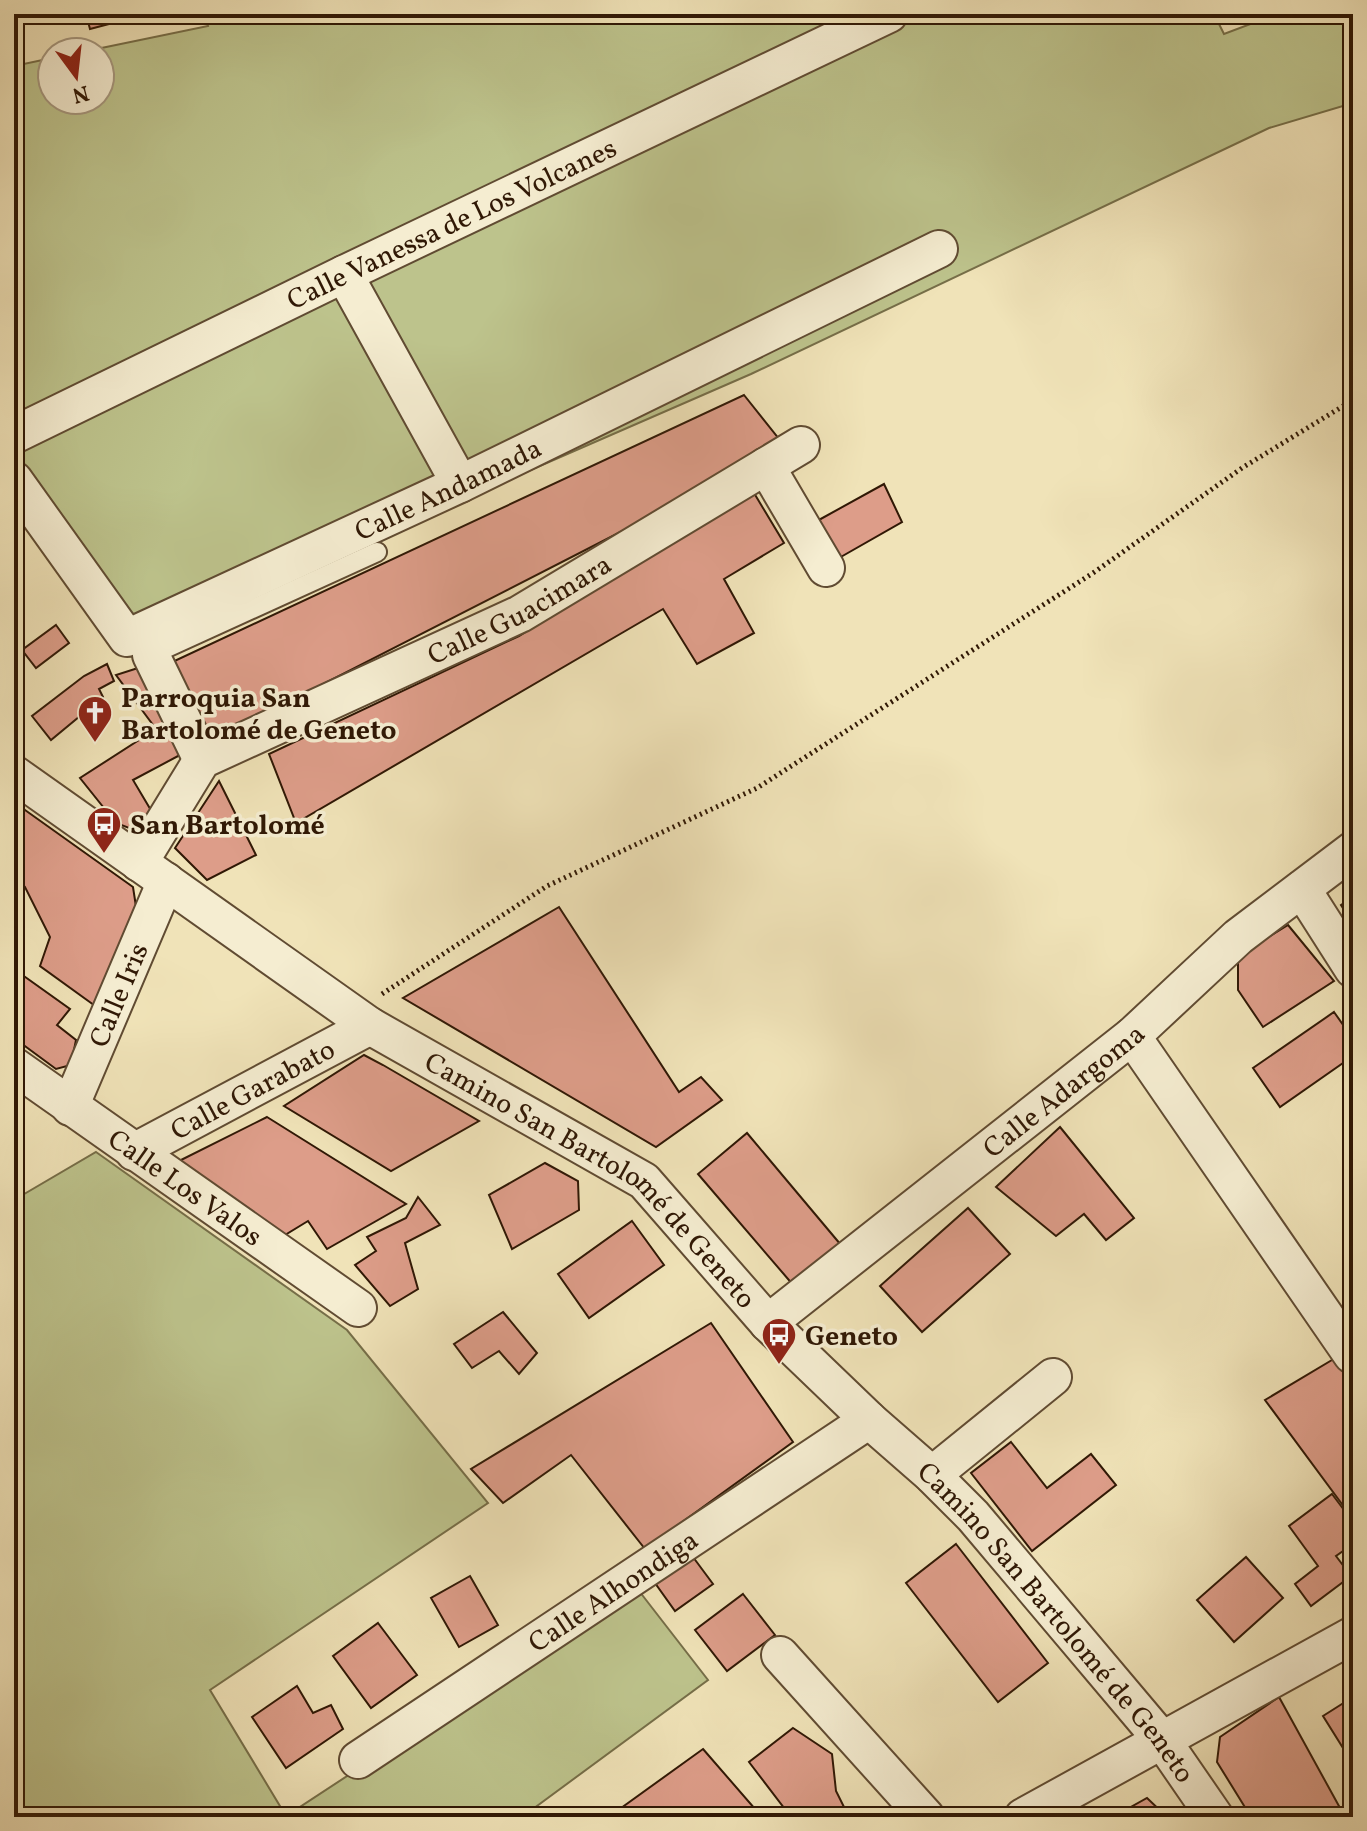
<svg xmlns="http://www.w3.org/2000/svg" width="1367" height="1831" font-family="Vollkorn,serif">
<rect width="100%" height="100%" fill="#f0e3b8"/>
<filter id="stains"><feTurbulence type="fractalNoise" baseFrequency=".0025" numOctaves="4"/><feColorMatrix values="0 0 0 0 .2 0 0 0 0 .09 0 0 0 0 .02 0 0 0 .5 -.17"/></filter>
<radialGradient id="worn" r=".72"><stop offset=".6" stop-color="#630" stop-opacity="0"/><stop offset="1" stop-color="#630" stop-opacity=".3"/></radialGradient>
<g fill="#bdc38c" stroke="#766e48" stroke-width="2">
<path d="M205,14H833L840,27L869,14H1214L1224,34L1277,14H1353V103L1269,128L751,374L145,638L14,463V66L52,58V100H100V52H82L208,26Z"/>
<path d="M96,1152L347,1330L488,1503L210,1690L286,1816L636,1587L708,1680L522,1817H14V1200Z"/>
</g>
<g fill="#dd9d89" stroke="#301805" stroke-width="2">
<path d="M86,14H147L90,29Z"/>
<path d="M744,395L779,439L640,522L208,743L168,664Z"/>
<path d="M884,484L902,522L839,558L817,521Z"/>
<path d="M751,488L784,543L724,579L754,633L697,664L663,609L296,823L269,754L519,636Z"/>
<path d="M56,625L69,643L36,668L22,650Z"/>
<path d="M107,664L114,681L99,689L103,697L51,740L32,716L84,676Z"/>
<path d="M138,668L180,755L133,780L152,812L129,828L116,823L80,778L156,729L116,675Z"/>
<path d="M219,781L256,855L207,880L175,848Z"/>
<path d="M25,810L133,887L137,913L98,1008L40,966L50,937L25,887L14,893V816Z"/>
<path d="M1353,897V924L1341,905Z"/>
<path d="M559,907L679,1092L701,1077L722,1100L656,1147L403,998Z"/>
<path d="M1288,925L1334,981L1263,1027L1238,990V956Z"/>
<path d="M14,969L70,1009L57,1025L76,1040L71,1065L56,1069L14,1038Z"/>
<path d="M1334,1012L1353,1039V1056L1280,1107L1253,1068Z"/>
<path d="M364,1055L383,1065L479,1121L391,1171L284,1106Z"/>
<path d="M267,1117L406,1204L327,1249L308,1221L280,1238L177,1162Z"/>
<path d="M1060,1127L1134,1218L1106,1240L1084,1214L1056,1236L996,1187Z"/>
<path d="M747,1133L841,1245L794,1286L698,1174Z"/>
<path d="M545,1163L578,1181L579,1210L512,1249L489,1195Z"/>
<path d="M418,1197L440,1225L405,1243L418,1289L390,1306L355,1265L376,1251L367,1237L406,1218Z"/>
<path d="M968,1208L1010,1254L922,1332L880,1286Z"/>
<path d="M632,1221L664,1265L589,1318L558,1274Z"/>
<path d="M503,1312L537,1353L519,1374L499,1351L472,1368L454,1344Z"/>
<path d="M711,1323L793,1442L645,1549L571,1455L503,1503L471,1469Z"/>
<path d="M1337,1357L1353,1381V1519L1265,1400Z"/>
<path d="M1011,1442L1047,1488L1091,1454L1116,1485L1032,1551L971,1473Z"/>
<path d="M1332,1494L1353,1522V1544L1336,1556L1351,1576L1311,1606L1295,1584L1318,1566L1289,1526Z"/>
<path d="M956,1544L1048,1663L998,1702L906,1583Z"/>
<path d="M693,1557L713,1584L675,1611L655,1583Z"/>
<path d="M1246,1557L1283,1598L1234,1642L1197,1600Z"/>
<path d="M470,1576L498,1625L459,1647L431,1598Z"/>
<path d="M743,1594L775,1635L727,1671L695,1630Z"/>
<path d="M378,1623L417,1675L371,1708L333,1656Z"/>
<path d="M297,1686L313,1713L331,1705L343,1729L286,1768L252,1717Z"/>
<path d="M1279,1697L1345,1817H1251L1217,1762L1220,1737Z"/>
<path d="M1353,1697V1764L1323,1716Z"/>
<path d="M793,1728L832,1754L836,1791L847,1813L843,1817H791L749,1762Z"/>
<path d="M703,1749L762,1817L610,1816Z"/>
<path d="M1147,1798L1167,1817H1113Z"/>
</g>
<g fill="none" stroke-linecap="round" stroke-linejoin="round">
<defs>
<path id="service" d="M151,655L377,552"/>
<g id="minor">
<path d="M344,274L460,484"/>
<path id="s1" d="M14,435L344,274L889,14"/>
<path d="M766,466L826,568"/>
<path id="s2" d="M14,480L127,638L460,484L939,249"/>
<path d="M151,655L202,760"/>
<path id="s3" d="M14,774L370,1026L644,1181L768,1323L869,1420L932,1475L973,1516L1162,1740L1215,1817"/>
<path id="s4" d="M139,863L202,760L520,614L801,445"/>
<path d="M1302,889L1353,969"/>
<path d="M1132,1036L1352,1355"/>
<path id="s5" d="M14,1066L358,1308"/>
<path id="s6" d="M70,1107L166,881"/>
<path id="s7" d="M134,1152L370,1026"/>
<path id="s8" d="M768,1323L1132,1036L1238,937L1353,850"/>
<path d="M932,1475L1053,1377"/>
<path d="M780,1655L926,1817"/>
<path id="s9" d="M358,1760L869,1420"/>
<path d="M1023,1817L1353,1635"/>
</g>
</defs>
<use href="#service" stroke="#604b32" stroke-width="22"/>
<use href="#minor" stroke="#604b32" stroke-width="40"/>
<path stroke="#301805" stroke-width="5" stroke-dasharray="2 4" stroke-linecap="butt" d="M382,994L547,886L757,788L1093,573L1242,468L1353,400"/>
<use href="#service" stroke="#f5edd1" stroke-width="18"/>
<use href="#minor" stroke="#f5edd1" stroke-width="36"/>
</g>
<defs>
<symbol id="church-pin" viewBox="-11 -11 22 30"><path d="M0 17L-7.5 6A9.5 9.5 0 1 1 7.5 6Z" fill="#8f2418" stroke="#f5edd1"/><path d="M-1.2-6h2.4v3.5h3.3v2.4h-3.3V6h-2.4V-.1h-3.3v-2.4h3.3Z" fill="#fff"/></symbol>
<symbol id="bus-pin" viewBox="-11 -11 22 30"><path d="M0 17L-7.5 6A9.5 9.5 0 1 1 7.5 6Z" fill="#8f2418" stroke="#f5edd1"/><path d="M-5-6H5V4H4V6H2V4H-2V6H-4V4H-5ZM-3.5-4V0h7V-4ZM-3.5 1.2v1.5H-2V1.2ZM2 1.2v1.5H3.5V1.2Z" fill="#fff"/></symbol>
</defs>
<g fill-rule="evenodd">
<use href="#church-pin" x="75" y="693" width="40" height="54"/>
<use href="#bus-pin" x="84" y="804" width="40" height="54"/>
<use href="#bus-pin" x="759" y="1315" width="40" height="54"/>
</g>
<g text-anchor="middle" stroke-width="7" stroke-linejoin="round" paint-order="stroke">
<g font-size="28" fill="#301805" stroke="#f5edd1">
<text dy="10" stroke="none"><textPath href="#s1" startOffset="486">Calle Vanessa de Los Volcanes</textPath></text>
<text dy="10" stroke="none"><textPath href="#s2" startOffset="548">Calle Andamada</textPath></text>
<text dy="10" stroke="none"><textPath href="#s4" startOffset="472">Calle Guacimara</textPath></text>
<text dy="10" stroke="none"><textPath href="#s6" startOffset="122">Calle Iris</textPath></text>
<text dy="10" stroke="none"><textPath href="#s7" startOffset="134">Calle Garabato</textPath></text>
<text dy="10" stroke="none"><textPath href="#s8" startOffset="376">Calle Adargoma</textPath></text>
<text dy="10" stroke="none"><textPath href="#s3" startOffset="708">Camino San Bartolomé de Geneto</textPath></text>
<text dy="10" stroke="none"><textPath href="#s5" startOffset="210">Calle Los Valos</textPath></text>
<text dy="10" stroke="none"><textPath href="#s9" startOffset="306">Calle Alhondiga</textPath></text>
<text dy="10" stroke="none"><textPath href="#s3" startOffset="1356">Camino San Bartolomé de Geneto</textPath></text>
</g>
<g font-size="28" font-weight="bold" fill="#301805" stroke="#f5edd1" text-anchor="start">
<text x="121" y="707">Parroquia San<tspan x="121" dy="32">Bartolomé de Geneto</tspan></text>
<text x="130" y="834">San Bartolomé</text>
<text x="805" y="1345">Geneto</text>
</g>
</g>
<rect width="1367" height="1831" fill="none" stroke="#f0e3b8" stroke-width="48"/>
<rect x="16" y="16" width="1335" height="1799" fill="none" stroke="#301805" stroke-width="4"/>
<rect x="24" y="24" width="1319" height="1783" fill="none" stroke="#301805" stroke-width="2"/>
<g transform="translate(76 76) rotate(165)"><circle r="38" fill="#f5edd1" stroke="#a6987f" stroke-width="2"/>
<path d="M0-6L14 30L0 20L-14 30Z" fill="#8f2418"/>
<text y="-12" font-size="22" font-weight="bold" text-anchor="middle" fill="#301805">N</text>
</g>
<rect width="100%" height="100%" filter="url(#stains)"/>
<rect width="100%" height="100%" fill="url(#worn)"/>
</svg>
